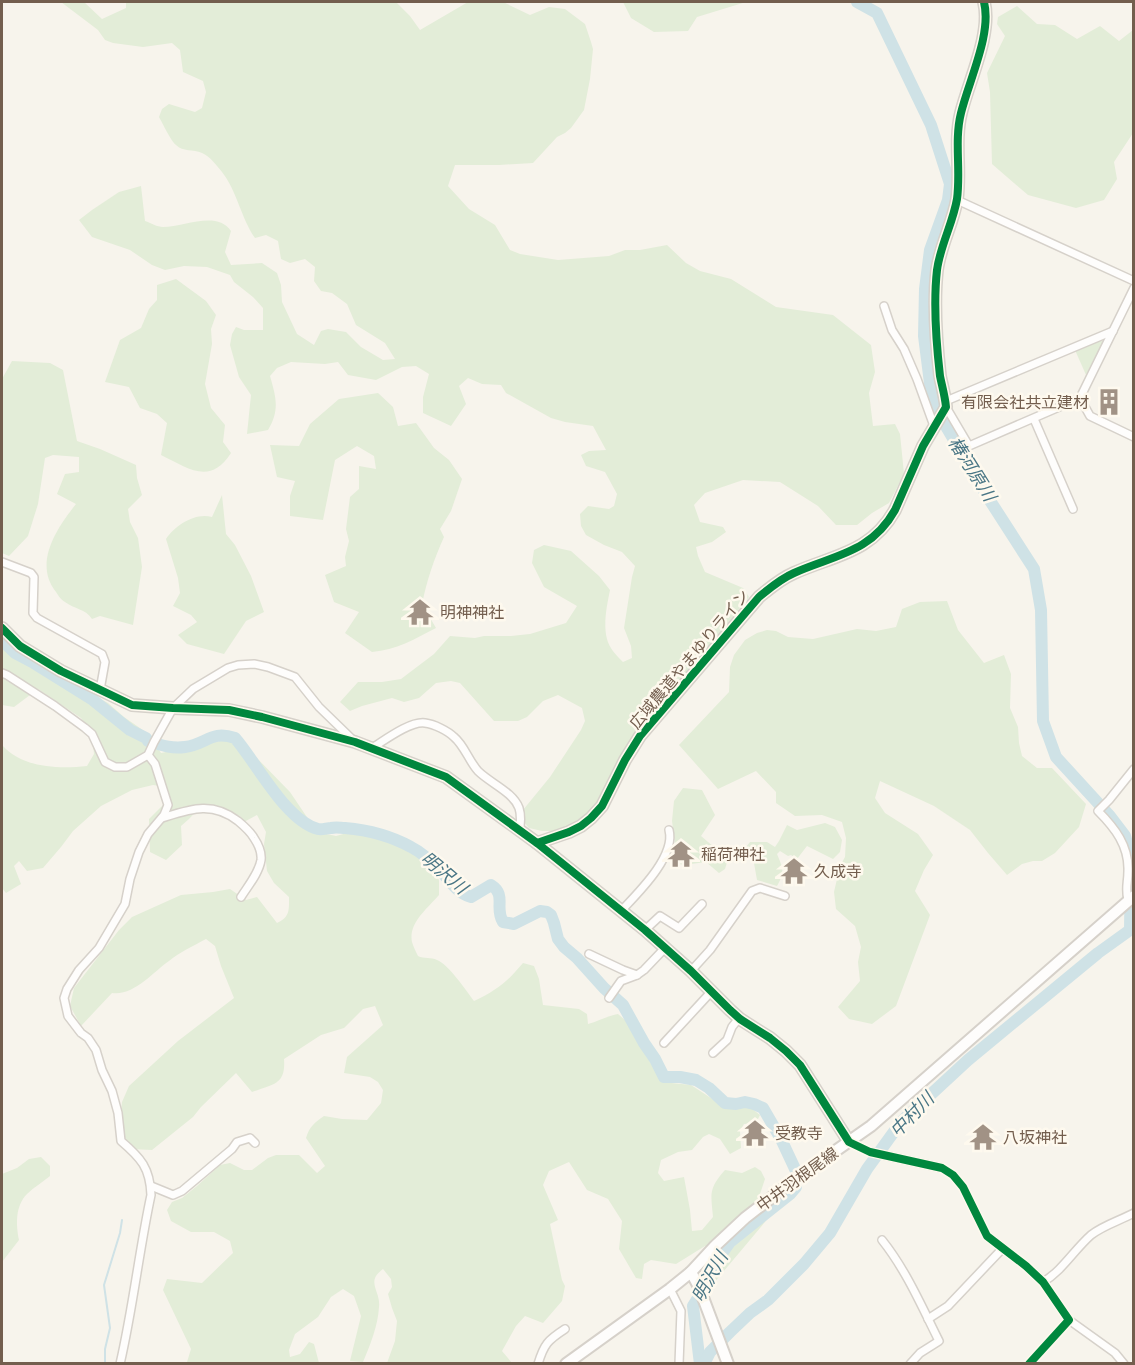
<svg xmlns="http://www.w3.org/2000/svg" width="1135" height="1365" font-family="Inter,'Noto Sans JP',sans-serif">
<rect width="100%" height="100%" fill="#f7f4ec"/>
<g fill="#e3edd8">
<path d="M61,2H84L102,19L126,8V2H396L410,16L420,30L468,2H503L530,15L549,7L565,9L585,24L591,42L593,49L590,79L584,110L571,128L565,133L557,137L533,163L499,165H455L448,186L469,209L495,225L510,250L520,254L558,260L609,256L625,250H640L667,245L686,263L700,271L731,279L776,307L833,315L871,345L875,372L869,393L873,426L895,424L900,434L904,474L889,503L872,513L857,525H836L818,506L780,482L743,480L705,493L694,505L700,522L723,527L726,532L712,542L696,547L698,556L705,572L743,588L749,597L687,673L619,765L593,809L569,826L556,831H542L529,828L523,821V810L550,777L581,730L585,721L582,708L558,695L543,701L527,717L518,721H494L460,683L451,681L436,683L419,698L404,702L392,698L362,706L350,711L340,702L358,682H382L401,679L434,654L450,636L475,638L484,636H511L530,634L566,623L577,606L544,587L532,563L534,550L544,545L571,551L599,576L610,590C607,605 603,624 607,639C609,648 617,656 623,662L632,658L631,646L624,628L632,577L635,566L622,552L604,545L586,535L581,526L580,514L588,506L609,509L614,506L617,494L605,472L586,466L581,455L589,451L606,450L593,426L565,422L551,418L506,393L501,385L482,384L468,378L459,386L466,404L451,426L423,413V397L429,374L416,366L402,367L376,380L348,375L338,362L325,364L291,362L277,368L270,376C276,397 280,410 268,430L247,434L251,395L239,377L230,345L232,334L236,327L244,330H263V308L253,297L234,282L230,275L207,267L184,266L165,270L152,265L130,250L92,237L79,220L92,210L119,192L141,186L145,221C151,223 157,227 163,227C184,227 217,210 231,231L225,252L231,265L262,263L277,273L281,285L282,302L297,334L314,345L321,331L328,329L346,332L361,347L383,360L395,359L385,343L356,325L347,304L332,293L321,291L314,281L315,267L305,259L290,263L281,259L278,241L266,235L255,238C241,218 237,191 222,172C217,166 210,156 202,153C193,149 183,152 176,145C171,141 163,124 159,117L162,109L169,104L195,112L202,108L206,92L203,81L183,72L180,50L172,43L143,47L113,43L105,40L98,30Z"/>
<path d="M623,2H746L697,17L688,31L654,32L631,18Z"/>
<path d="M1017,6L1037,24L1055,25L1077,39L1100,26L1119,41L1133,30V133L1114,162L1117,179L1104,200L1076,208L1028,195L992,164L990,92L987,73L1005,36L997,24L998,17Z"/>
<path d="M176,279L206,301L216,315L211,329L212,344L205,384L211,408L225,425L223,442L231,453C210,486 188,468 161,455L167,423L157,414L140,408L129,387L105,382L120,340L141,328L149,309L157,300V285Z"/>
<path d="M1099,339L1103,342L1086,375L1075,350Z"/>
<path d="M12,361L50,363L63,370L77,441L100,449L136,465L137,478L142,495L128,509L130,522L138,538L142,567L133,625L100,616L92,619C86,609 74,609 65,602C61,600 58,595 56,592C33,563 57,528 76,504L57,494L65,474L79,472V457L53,455L45,458L38,504L28,536L9,556L2,553V379Z"/>
<path d="M378,393L393,407L398,426L416,423L434,448L449,460L462,479L451,511L440,529L444,537C434,559 427,580 422,604L436,628C415,639 396,650 372,652L345,633L359,612L334,602L325,575L346,566L345,557L349,541L346,529L350,497L359,489V466L376,469L374,456L357,446L335,460L323,520L290,516V496L295,481L277,477L270,445L299,446L310,424L339,399Z"/>
<path d="M222,495L226,534L235,545L251,576L264,612L246,621L224,654L187,644L178,635L197,622L191,615L173,606L180,593L178,578L166,539C175,525 196,512 212,517Z"/>
<path d="M947,601L958,630L984,663L1004,655L1011,674L1010,708L1018,727L1019,743L1022,756L1037,768H1052L1086,804L1079,827L1055,853L1042,861H1033L1022,864L1007,875L988,853L970,830L934,806L880,781L875,798L885,813L918,834L933,855L924,870L915,891L930,915L896,1006L872,1024L849,1019L838,1007L860,981L858,962L861,947L855,926L836,909L834,892L840,866L845,857L846,838L842,822L822,815L795,816L776,803V792L756,771L718,789L679,745L729,692L730,667L734,655L745,640L757,633L767,630L776,631L788,637L813,639L857,629L876,631L896,627L902,609L920,602Z"/>
<path d="M2,634L16,648L71,683L108,703L124,717L150,735L161,753L225,740L250,751L290,792L317,832L336,836L369,827L400,836L434,856L439,881V895C428,908 408,923 412,942C413,946 416,952 418,956C424,959 431,957 437,960C448,964 466,990 474,1001C497,990 507,982 523,963L534,966L539,979L543,1005L579,1009L587,1014L588,1024C599,1021 607,1016 618,1014L625,1020L662,1082L691,1085L723,1106L751,1108L760,1115L756,1123L744,1124L740,1131L741,1148L730,1154L720,1139L709,1134L703,1137L692,1150L678,1152L661,1160L658,1173L664,1181L684,1177L690,1210L692,1231L702,1230L713,1217C711,1194 708,1189 725,1170L742,1173L755,1167L761,1171L765,1179L759,1197L770,1216L713,1284L700,1274L712,1258L705,1246L676,1264L651,1260L644,1264L642,1279L636,1278L619,1249L622,1221L608,1199L587,1190L569,1162L549,1171L543,1185L558,1220L550,1224L562,1280L565,1286L562,1301L543,1323L525,1316L516,1326L502,1351L512,1363H387L395,1341L397,1321L392,1308L388,1294L392,1287L391,1279L383,1269C365,1282 381,1291 379,1307C378,1326 370,1345 363,1362L350,1361L361,1316L354,1296L343,1289L331,1297L318,1317L295,1334L289,1350L290,1357L300,1354L309,1342L314,1344L319,1363H185L187,1362L191,1349L163,1290L167,1279L202,1283L233,1253L230,1241L214,1232H191L171,1221L167,1210L172,1202L182,1198L197,1186L220,1165L230,1163L244,1170H252L268,1158L276,1155H299L317,1173L325,1166L306,1138C309,1127 315,1122 324,1116L342,1119L367,1120L381,1103L383,1090L378,1082L370,1077L344,1073L347,1057L383,1025L375,1006L363,1009L344,1028L321,1035L284,1059C286,1085 273,1084 252,1092L236,1073L201,1107L193,1117L152,1150L131,1149L119,1129L122,1102L129,1086L178,1041L234,998L221,966L215,946L206,939C193,946 180,952 169,961C153,972 134,996 112,993L81,1026L70,1006L74,988L119,930L132,917L181,895L213,892L230,889L246,900L257,897L277,923C290,917 289,910 289,897L274,883L267,871L264,844L266,832L257,815L244,822L240,816L203,804L189,819L181,826L182,845L166,860L150,852L149,819L167,801V787L153,785L132,790L101,806L73,831L61,847L43,868L27,871L19,861L14,866L21,884L6,893L2,888V745C22,768 58,769 87,766L94,754L92,734L81,718L38,689L14,707L2,705Z"/>
<path d="M683,788L702,790L715,815L701,836L728,859L725,869L719,873L706,862L684,865L677,864L672,858L675,844L672,821L674,801Z"/>
<path d="M825,823L835,827L842,840L840,852L833,859L807,846L797,859L791,855L788,856L780,851L777,854C783,868 785,872 777,886L757,880L752,852L743,861L737,858L750,842H767L775,847L779,841L787,825L797,830Z"/>
<path d="M41,1157L50,1166V1176C43,1182 34,1187 27,1194C15,1206 16,1225 19,1240L2,1262V1174L17,1168L29,1159Z"/>
</g>
<g fill="none" stroke-linecap="round" stroke-linejoin="round">
<path stroke="#cfe2e6" stroke-width="2" d="M105,1364V1349L110,1328L104,1285L120,1233L122,1220"/>
<g stroke="#cfe2e6" stroke-width="12">
<path d="M857,2L877,13L931,125L950,184L948,200L930,250L925,289L924,336L931,391L944,423L987,496L1034,569L1041,610L1043,721L1056,757L1109,815L1125,836L1131,857L1130,930"/>
<path d="M2,640L15,653L32,662L93,700L130,730L146,738L148,741C161,745 171,749 185,747C207,744 211,730 235,738C256,762 286,821 318,829C322,830 327,828 331,828C336,827 341,828 345,828C368,830 391,836 411,847C421,852 432,862 440,870C449,880 457,893 471,897L491,885C507,895 494,908 503,922L514,924L540,911L547,912L551,915L554,923L558,939L564,947L577,958L604,988L623,1005L644,1043L655,1059L664,1077H680L696,1080L709,1088L725,1103L736,1104L745,1102L754,1104L763,1108L781,1139L796,1171"/>
<path d="M700,1364L693,1306L705,1287L710,1270L730,1242L790,1194L796,1187"/>
<path d="M704,1364L710,1352L730,1332L750,1313L768,1300L804,1264L830,1233L867,1169L901,1122L968,1060L1098,953L1134,927"/>
</g>
<defs>
<g id="street">
<path d="M957,200L1134,281"/>
<path d="M884,306L892,330L904,349L917,379L934,426"/>
<path d="M1080,398L1090,416L1134,437"/>
<path d="M946,401L1113,331"/>
<path d="M946,407L969,446L1080,398L1134,288"/>
<path d="M1034,419L1073,509"/>
<path d="M2,562L31,573L34,577L33,613L37,618L102,654L105,662L100,690"/>
<path d="M2,673L7,675L55,706L85,728L92,734L105,762L115,767H127L148,755L154,742L173,708L193,689L228,668L238,665L254,664L268,667L295,677L319,707L353,740"/>
<path d="M372,748C385,740 410,721 425,723C434,724 448,731 454,737C464,745 469,761 478,771C490,783 513,792 519,808C521,814 521,824 519,831"/>
<path d="M162,818C191,809 212,801 238,821C244,826 250,831 254,838C258,844 262,852 261,860C259,873 248,886 241,897"/>
<path d="M1128,900C1125,888 1128,883 1128,871C1129,846 1115,828 1098,811L1109,800L1134,769"/>
<path d="M621,911C638,893 676,856 669,830"/>
<path d="M645,930L660,916L679,928L702,904"/>
<path d="M589,954L623,970L637,975"/>
<path d="M691,971L710,950L752,891L760,888L785,896"/>
<path d="M609,998L621,981L637,975L644,970L665,948"/>
<path d="M664,1043L711,992"/>
<path d="M713,1053L727,1040L732,1027L739,1018"/>
<path d="M849,1142L870,1152L942,1168L953,1175L963,1187L987,1236L1026,1266L1043,1282L1069,1320L1029,1364"/>
<path d="M151,1186L173,1195L182,1191L232,1149L237,1142L250,1138L255,1143"/>
<path d="M882,1240C906,1270 922,1307 939,1341L920,1353L910,1364"/>
<path d="M1043,1282C1062,1271 1074,1250 1091,1235C1104,1225 1119,1221 1134,1213"/>
<path d="M670,1289L681,1311L679,1364"/>
<path d="M928,1319L948,1306L1003,1248"/>
<path d="M1069,1320L1115,1353L1124,1364"/>
<path d="M120,1364C133,1308 139,1251 151,1195C150,1168 141,1158 121,1141L118,1113L112,1091L102,1070L96,1050L88,1038L81,1033L68,1016L64,998L67,989L79,970L99,948L125,904L130,879L139,852L148,834L164,815L168,805L155,764L148,755"/>
<path d="M538,1364C544,1344 548,1340 565,1329"/>
</g>
<g id="secondary">
<path d="M2,628L20,646L61,671L132,705L173,708L229,710L262,717L355,742L446,777L537,843L645,930L691,971L730,1010L740,1019L770,1038L786,1051L800,1065L849,1142"/>
<path d="M537,843L569,832L581,826L591,818L602,806L625,760L640,736L759,597C770,588 780,579 794,573C834,555 871,553 895,510L923,446L946,407C945,396 942,386 940,376C936,341 933,305 937,270C940,246 953,223 957,199C961,170 954,141 961,113C969,80 992,34 984,2"/>
<path d="M691,1272L699,1287L728,1364"/>
<path d="M566,1364L670,1289L691,1272L715,1246L745,1218L794,1180L871,1126L1134,896"/>
</g>
</defs>
<use href="#street" stroke="#d6d1ca" stroke-width="10"/>
<use href="#secondary" stroke="#d6d1ca" stroke-width="14"/>
<use href="#street" stroke="#fefdfc" stroke-width="7"/>
<use href="#secondary" stroke="#fefdfc" stroke-width="10"/>
<defs>
<g id="cycleway">
<path d="M2,628L20,646L61,671L132,705L173,708L229,710L262,717L355,742L446,777L537,843L645,930L691,971L730,1010L740,1019L770,1038L786,1051L800,1065L849,1142L870,1152L942,1168L953,1175L963,1187L987,1236L1026,1266L1043,1282L1069,1320L1029,1364"/>
<path d="M537,843L569,832L581,826L591,818L602,806L625,760L640,736L759,597C770,588 780,579 794,573C834,555 871,553 895,510L923,446L946,407C945,396 942,386 940,376C936,341 933,305 937,270C940,246 953,223 957,199C961,170 954,141 961,113C969,80 992,34 984,2"/>
</g>
</defs>
<use href="#cycleway" stroke="#fef9ee" stroke-width="11"/>
<use href="#cycleway" stroke="#00873e" stroke-width="8"/>
</g>
<defs>
<symbol id="building-bare" viewBox="-9 -9 18 18"><path d="M-4-6H4V6H1V3H-1V6H-4ZM-2.5-4.3h1.7v1.8h-1.7ZM.8-4.3h1.7v1.8H.8ZM-2.5-1h1.7V.8h-1.7ZM.8-1h1.7V.8H.8Z" fill="#a19285" stroke="#fef9ee" stroke-width="2.5" paint-order="stroke"/></symbol>
<symbol id="temple-bare" viewBox="-9 -9 18 18"><path d="M0-6L5-2H3V0L6.5 2.5H4V6H1.5V3h-3V6H-4V2.5H-6.5L-3 0V-2H-5Z" fill="#a19285" stroke="#fef9ee" stroke-width="2.5" paint-order="stroke"/></symbol>
</defs>
<g fill-rule="evenodd">
<use href="#building-bare" x="1090" y="383" width="38" height="38"/>
<use href="#temple-bare" x="401" y="593" width="38" height="38"/>
<use href="#temple-bare" x="662" y="835" width="38" height="38"/>
<use href="#temple-bare" x="775" y="852" width="38" height="38"/>
<use href="#temple-bare" x="736" y="1114" width="38" height="38"/>
<use href="#temple-bare" x="964" y="1118" width="38" height="38"/>
</g>
<g text-anchor="middle" stroke-width="5" stroke-linejoin="round" paint-order="stroke">
<g font-size="16" fill="#735e4e" stroke="#fef9ee" text-anchor="start">
<text x="1089" y="408" text-anchor="end">有限会社共立建材</text>
<text x="440" y="618">明神神社</text>
<text x="701" y="860">稲荷神社</text>
<text x="814" y="877">久成寺</text>
<text x="775" y="1139">受教寺</text>
<text x="1003" y="1143">八坂神社</text>
</g>
<g font-size="16" fill="#735e4e" stroke="#fef9ee">
<text transform="translate(689 659) rotate(-50)" y="6">広域農道やまゆりライン</text>
<text transform="translate(797 1179) rotate(-36)" y="6">中井羽根尾線</text>
</g>
<g font-size="18" font-style="italic" fill="#497685" stroke="#fef9ee">
<text transform="translate(972 469) rotate(58)" y="6">椿河原川</text>
<text transform="translate(444 873) rotate(40)" y="6">明沢川</text>
<text transform="translate(912 1115) rotate(-46)" y="6">中村川</text>
<text transform="translate(710 1277) rotate(-61)" y="6">明沢川</text>
</g>
</g>
<rect width="1135" height="1365" fill="none" stroke="#735e4e" stroke-width="6"/>
</svg>
